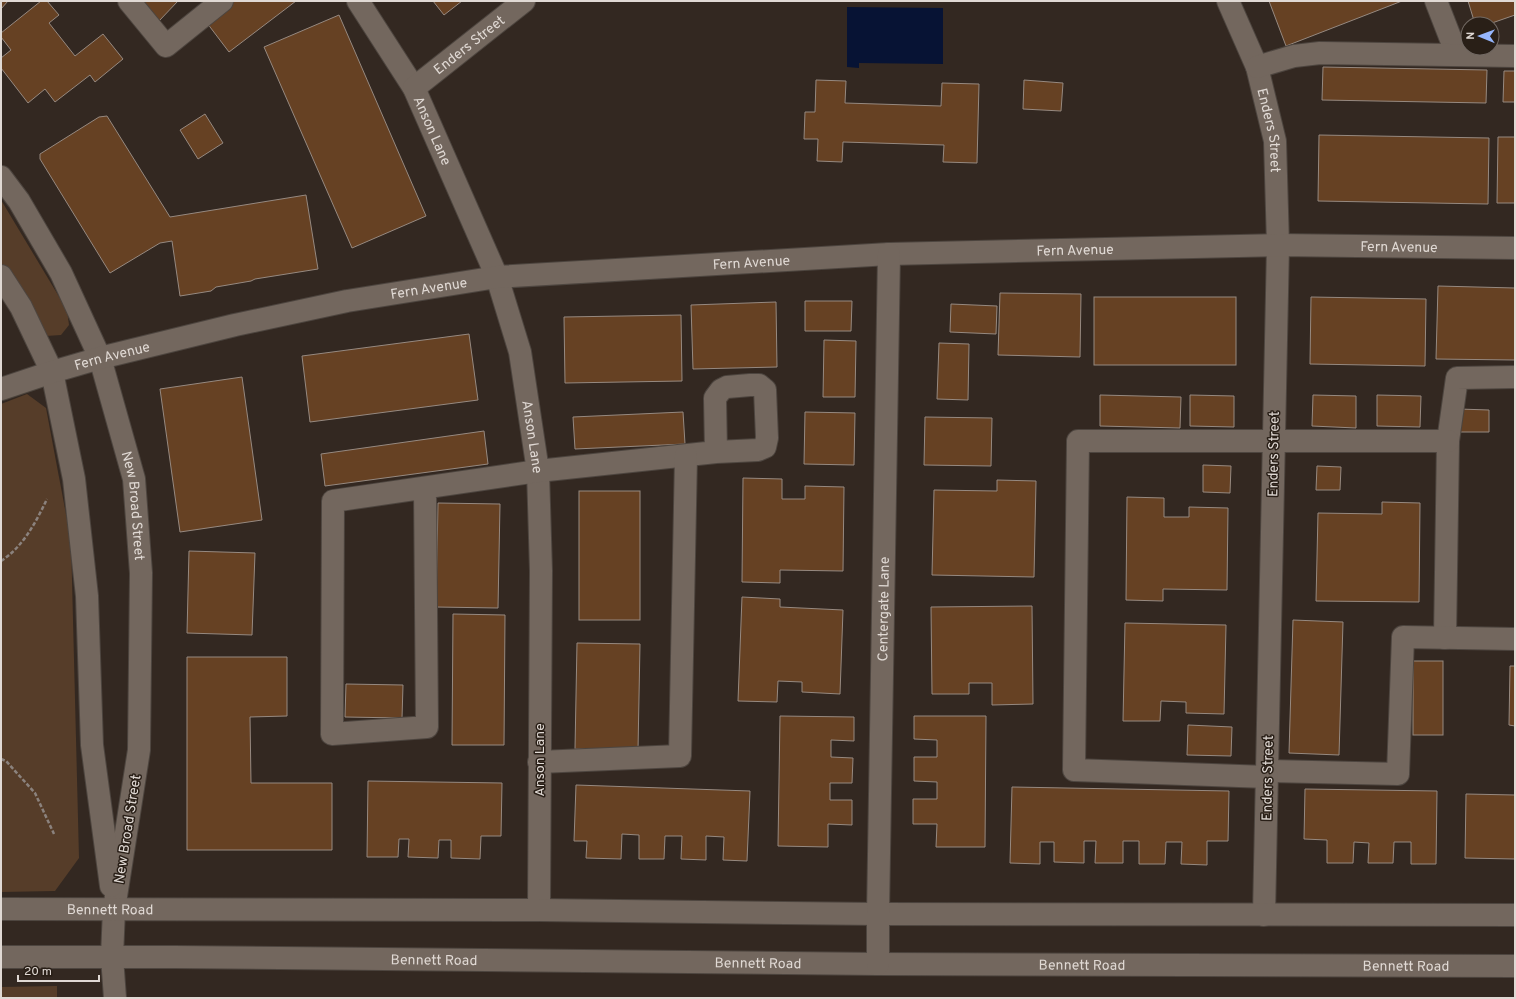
<svg xmlns="http://www.w3.org/2000/svg" width="1516" height="999" font-family="Overpass,sans-serif">
<rect width="100%" height="100%" fill="#332821"/>
<g fill="#563d29">
<path d="M1,200L67,310L69,325L61,335L46,336L1,266Z"/>
<path d="M27,394L46,408L71,541L79,858L55,891L1,892V404Z"/>
<path d="M57,986V998H1V987Z"/>
</g>
<path fill="#071334" d="M847,7L943,8V64L859,63V68L847,67Z"/>
<g fill="#664123" stroke="#968980">
<path d="M1,1H8L1,9Z"/>
<path d="M41,1H47L59,15L49,23L75,56L103,34L123,59L95,82L90,75L55,102L45,89L28,103L1,68V58L11,50L1,37V33Z"/>
<path d="M138,1H178L159,21Z"/>
<path d="M235,1H296L229,52L207,23Z"/>
<path d="M433,1H462L444,15Z"/>
<path d="M1269,1H1402L1286,46Z"/>
<path d="M1468,1H1515V15L1489,24H1475Z"/>
<path d="M339,15L426,216L352,248L264,47Z"/>
<path d="M1323,67L1487,70L1486,103L1322,100Z"/>
<path d="M1504,71H1515V102H1503Z"/>
<path d="M816,80L846,81L845,103L941,106L942,83L979,84L977,163L943,162L944,145L843,142L842,162L817,161L818,139H804L805,112H815Z"/>
<path d="M1024,80L1063,83L1061,111L1023,109Z"/>
<path d="M205,114L223,143L198,159L180,130Z"/>
<path d="M107,116L170,217L306,195L318,269L255,279L251,281L216,287L211,291L180,296L172,241L160,243L110,273L40,159V154L99,117Z"/>
<path d="M1319,135L1489,138L1488,204L1318,201Z"/>
<path d="M1498,137H1515V203H1497Z"/>
<path d="M1438,286L1515,288V360L1436,359Z"/>
<path d="M1000,293L1081,294L1080,357L998,355Z"/>
<rect x="1094" y="297" width="142" height="68"/>
<path d="M1311,297L1426,299L1425,366L1310,364Z"/>
<path d="M805,301H852L851,331H805Z"/>
<path d="M776,302L777,367L693,369L691,305Z"/>
<path d="M951,304L997,306L996,334L950,332Z"/>
<path d="M681,315L682,381L565,383L564,317Z"/>
<path d="M469,334L478,400L310,422L302,356Z"/>
<path d="M824,340L856,341L855,397H823Z"/>
<path d="M939,343L969,344L968,400L937,399Z"/>
<path d="M242,377L262,520L180,532L160,389Z"/>
<path d="M1100,395L1181,397L1180,428L1100,426Z"/>
<path d="M1190,395L1234,396V427L1190,426Z"/>
<path d="M1313,395L1356,396V428L1312,426Z"/>
<path d="M1377,395L1421,396L1420,427L1377,426Z"/>
<path d="M1459,409L1489,410V432H1459Z"/>
<path d="M683,412L685,444L575,449L573,417Z"/>
<path d="M805,412L855,413L854,465L804,464Z"/>
<path d="M925,417L992,418L991,466L924,465Z"/>
<path d="M484,431L488,464L325,486L321,454Z"/>
<path d="M1203,465L1231,466L1230,493L1203,492Z"/>
<path d="M1317,466L1341,467L1340,490H1316Z"/>
<path d="M743,478L782,479V499H805V486L844,487L843,571L780,570V583L742,582Z"/>
<path d="M997,480L1036,481L1034,577L932,575L934,490L997,491Z"/>
<rect x="579" y="491" width="61" height="129"/>
<path d="M1127,497L1164,498V517H1189V507L1228,508L1227,590L1163,589V601L1126,600Z"/>
<path d="M1382,502L1420,503L1419,602L1316,601L1318,513L1382,514Z"/>
<path d="M438,503L500,504L498,608L436,607Z"/>
<path d="M189,551L255,553L252,635L187,633Z"/>
<path d="M742,597L780,599V607L843,610L840,694L802,692V682L778,681L777,702L738,701Z"/>
<path d="M1032,606L1033,704L992,705V683H969V694H932L931,607Z"/>
<path d="M453,614L505,615L504,745H452Z"/>
<path d="M1293,620L1343,622L1339,755L1289,753Z"/>
<path d="M1125,623L1226,625L1224,714L1186,713V702L1161,701L1160,721H1123Z"/>
<path d="M577,643L640,644L638,750L575,749Z"/>
<path d="M187,657H287V716L250,717L251,783H332V850H187Z"/>
<rect x="1413" y="661" width="30" height="74"/>
<path d="M1510,666H1515V726L1509,725Z"/>
<path d="M346,684L403,685L402,718L345,717Z"/>
<path d="M780,716L854,717V741L831,740V757L853,758L852,783H830V800H852V825L828,824V847L778,846Z"/>
<path d="M914,716H986L985,847H936L937,824H913V799H937V782L914,781V757H937V740L914,739Z"/>
<path d="M1188,725L1232,727L1231,756L1187,755Z"/>
<path d="M368,781L502,783L501,836H481L480,859L451,858V840H439L438,858L408,857L409,839H399L398,857H367Z"/>
<path d="M576,785L750,791L747,861L723,860L724,837L706,836V860L681,859L682,836H665L664,859H639V835L622,834L621,859L586,858L587,841H574Z"/>
<path d="M1012,787L1229,791L1228,841H1207V865L1181,864L1182,842H1166L1165,864H1139V841H1123V863H1095L1096,841H1084V863L1054,862V842H1040V864L1010,863Z"/>
<path d="M1305,789L1437,791L1436,864H1411V842H1394L1393,863H1368L1369,843L1354,842L1353,863H1327V840L1304,839Z"/>
<path d="M1466,794L1515,795V859L1465,858Z"/>
</g>
<g fill="none" stroke-linecap="round" stroke-linejoin="round">
<defs>
<g id="minor">
<path d="M129,1L166,46L222,1"/>
<path id="s1" d="M358,1L414,88L497,277L520,352L538,471L541,571L539,910"/>
<path id="s2" d="M1228,1L1257,67L1275,141L1278,245L1264,915"/>
<path d="M1436,1L1457,55"/>
<path d="M1257,67L1294,56L1320,53L1515,56"/>
<path id="s3" d="M414,88L524,1"/>
<path id="s4" d="M1,177L19,201L61,273L100,358L134,479L141,573L139,750L114,909L112,957L115,998"/>
<path d="M1,276L21,307L52,372L74,479L87,596L92,745L111,886"/>
<path id="s5" d="M1,389L52,372L100,358L235,325L347,301L497,277L889,254L1278,245L1515,248"/>
<path d="M425,488L427,727L332,734L333,501L538,471L716,452L758,450L765,447L767,438L765,390L759,385H750L727,387L721,390L715,398L716,452"/>
<path d="M1445,638L1448,441L1457,378L1515,377"/>
<path d="M539,762L680,756L686,456"/>
<path d="M1267,771L1398,774L1403,637L1515,639"/>
<path d="M1267,777L1074,770L1078,441H1448"/>
<path id="s6" d="M1,909L539,910L878,914L1515,915"/>
<path id="s7" d="M1,957H174L878,964L1515,966"/>
<path id="s8" d="M878,964V914L889,254"/>
</g>
</defs>
<use href="#minor" stroke="#4d453f" stroke-width="24"/>
<g stroke="#8b827d" stroke-width="2.5" stroke-dasharray="4 2" stroke-linecap="butt">
<path d="M1,561C23,547 36,522 47,499"/>
<path d="M1,759L6,761L35,793L54,834"/>
</g>
<use href="#minor" stroke="#73675e" stroke-width="22"/>
</g>
<g text-anchor="middle" stroke-width="3" stroke-linejoin="round" paint-order="stroke">
<g font-size="14" fill="#e0d9d4" stroke="#291f17">
<text dy="5" stroke="none"><textPath href="#s3" startOffset="70">Enders Street</textPath></text>
<text dy="5" stroke="none"><textPath href="#s1" startOffset="150">Anson Lane</textPath></text>
<text dy="5" stroke="none"><textPath href="#s2" startOffset="137">Enders Street</textPath></text>
<text dy="5" stroke="none"><textPath href="#s5" startOffset="1412">Fern Avenue</textPath></text>
<text dy="5" stroke="none"><textPath href="#s5" startOffset="1088">Fern Avenue</textPath></text>
<text dy="5" stroke="none"><textPath href="#s5" startOffset="764">Fern Avenue</textPath></text>
<text dy="5" stroke="none"><textPath href="#s5" startOffset="440">Fern Avenue</textPath></text>
<text dy="5" stroke="none"><textPath href="#s5" startOffset="116">Fern Avenue</textPath></text>
<text dy="5" stroke="none"><textPath href="#s1" startOffset="474">Anson Lane</textPath></text>
<text transform="translate(1273 454) rotate(-89)" y="5">Enders Street</text>
<text dy="5" stroke="none"><textPath href="#s4" startOffset="359">New Broad Street</textPath></text>
<text dy="5" stroke="none"><textPath href="#s8" startOffset="355">Centergate Lane</textPath></text>
<text transform="translate(539 760) rotate(-90)" y="5">Anson Lane</text>
<text transform="translate(1267 778) rotate(-89)" y="5">Enders Street</text>
<text transform="translate(127 829) rotate(-81)" y="5">New Broad Street</text>
<text dy="5" stroke="none"><textPath href="#s6" startOffset="109">Bennett Road</textPath></text>
<text dy="5" stroke="none"><textPath href="#s7" startOffset="433">Bennett Road</textPath></text>
<text dy="5" stroke="none"><textPath href="#s7" startOffset="757">Bennett Road</textPath></text>
<text dy="5" stroke="none"><textPath href="#s7" startOffset="1081">Bennett Road</textPath></text>
<text dy="5" stroke="none"><textPath href="#s7" startOffset="1405">Bennett Road</textPath></text>
</g>
</g>
<rect width="1516" height="999" fill="none" stroke="#e0d9d4" stroke-width="4"/>
<g transform="translate(1480 36) rotate(271)"><circle r="19" fill="#291f17" stroke="#726963"/>
<path d="M0-3L7 15L0 10L-7 15Z" fill="#96b6fd"/>
<text y="-6" font-size="11" font-weight="bold" text-anchor="middle" fill="#e0d9d4">N</text>
</g>
<path d="M18 975v6h81v-6" fill="none" stroke="#e0d9d4" stroke-width="2"/>
<text x="24" y="975" font-size="12" fill="#e0d9d4" stroke="#291f17" stroke-width="3" paint-order="stroke">20 m</text>
</svg>
